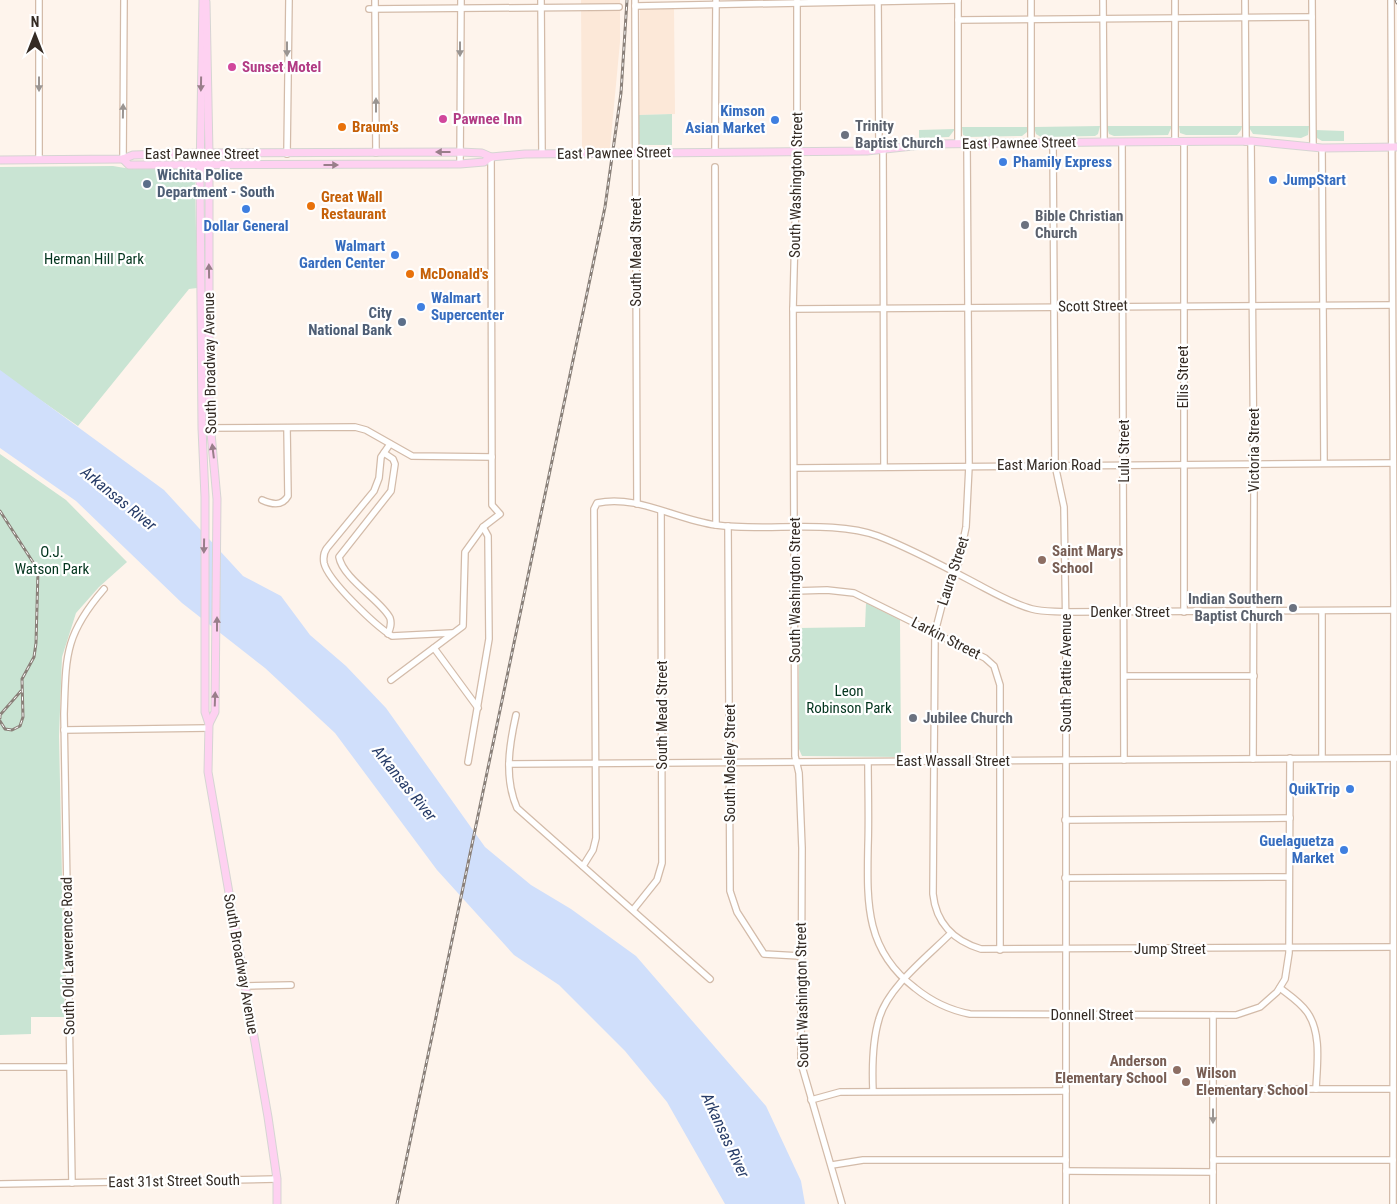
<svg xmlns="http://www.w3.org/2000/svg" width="1397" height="1204" font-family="'Roboto Condensed',sans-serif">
<rect width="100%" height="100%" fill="#fef4ec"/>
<g fill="#fce8d8">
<path d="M581,0H620V42L610,148L582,149Z"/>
<path d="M674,8L675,114L639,115L640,9Z"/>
<rect x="1393" y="863" width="4" height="341"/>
</g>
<g fill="#c9e4d3">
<path d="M672,114V145H639V115Z"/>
<path d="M1100,126L1098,134L1095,136L1041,137L1036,134L1034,127Z"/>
<path d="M1107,126H1172L1168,135L1114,136L1109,134Z"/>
<path d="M1179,126H1242L1241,130L1237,135H1186L1180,133Z"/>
<path d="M1248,126H1309L1308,135L1301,138L1253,134Z"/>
<path d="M962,127H1027V132L1022,136L968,137L963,135Z"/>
<path d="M955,129L949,137L919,138V130Z"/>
<path d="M1315,130L1344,131V141H1322L1317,138Z"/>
<path d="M113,166L131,169L185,168L195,176L197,288L189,289L78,426L0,372V167Z"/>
<path d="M0,454L66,500L127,562L99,587L76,613L62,657L59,736L65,1017H31V1034L0,1035Z"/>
<path d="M866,603L900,620L901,757L802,756L799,749V628L865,627Z"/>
</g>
<path fill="#d0dffb" d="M0,370L164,490L243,576L281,596L310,635L346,666L386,708L485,847L531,885L571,909L636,956L766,1106L801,1181L805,1204H725L667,1102L625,1051L559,985L514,955L437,870L335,733L265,668L182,603L76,501L0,448Z"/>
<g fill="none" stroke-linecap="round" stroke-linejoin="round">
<defs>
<g id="minor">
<path d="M39,0V160"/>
<path d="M375,0L376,153"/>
<path d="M541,0L542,153"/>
<path d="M635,0L637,504"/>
<path d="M797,0V152L793,309L795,756L799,773L802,848L801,1063L842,1204"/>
<path d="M878,0L879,150"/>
<path d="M958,0V144"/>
<path d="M1031,0V143"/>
<path d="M1103,0L1104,142"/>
<path d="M1245,0L1246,142"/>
<path d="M1312,0L1313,147"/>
<path d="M1391,0L1394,592L1393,1204"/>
<path d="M635,6L958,0"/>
<path d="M369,9L619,7"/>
<path d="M958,20L1312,17"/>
<path d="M1251,141L1254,490L1253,759"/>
<path d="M1122,142L1124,760"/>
<path d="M1175,142V0"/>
<path d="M1184,142V612"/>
<path d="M1053,143L1055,465L1064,507L1066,638V1204"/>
<path d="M967,144L969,466L966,527L958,565L942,605L935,632L933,894C936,923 954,941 981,949L1393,947"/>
<path d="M1322,148L1324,463"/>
<path d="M883,149L884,467"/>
<path d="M715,152L716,0"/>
<path d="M287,154L289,0"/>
<path d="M123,159L124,0"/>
<path d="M460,164L461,0"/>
<path d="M715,167L716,525"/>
<path d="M793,309L1392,305"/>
<path d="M202,428L355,427L366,430L412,456L492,457"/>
<path d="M390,444L381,457L379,478L374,491L327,548C324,552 323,557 324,563C328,581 376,626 392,636L452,633"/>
<path d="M384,453L393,459L395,464L391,491L339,557C343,579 382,601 390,618C392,624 390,629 388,634"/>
<path d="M794,468L1393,463"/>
<path d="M262,500C271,504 282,507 288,496L287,428"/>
<path d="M728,526L730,891L737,912L764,954L800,956"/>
<path d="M795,591L827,590L854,593L985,658L994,666L1000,685V950"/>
<path d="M1322,611V758"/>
<path d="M434,648L478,708"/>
<path d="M1124,676H1254"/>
<path d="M391,680L463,626L465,552L483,527L500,514L492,505L491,157"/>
<path d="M516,715C509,746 504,778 517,808L710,979"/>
<path d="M64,730L209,728"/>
<path d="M468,762L489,639L488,536L483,527"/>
<path d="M868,762C868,790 869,818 868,846C867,903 865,950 915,988C931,1001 949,1010 970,1014L1236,1015L1260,1007L1277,992L1285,979L1289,953L1290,758"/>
<path d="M509,764L1397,758"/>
<path d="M1065,820L1290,818"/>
<path d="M583,866L593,850L596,838L594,509L597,503C636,494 677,520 716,525C765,532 833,519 878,536C912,549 945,567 977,584C994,593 1013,604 1032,609C1043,612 1055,611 1066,612L1393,610"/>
<path d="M1065,878L1289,877"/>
<path d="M633,910L657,880L662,863L661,512"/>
<path d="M245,986L291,985"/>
<path d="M1280,988C1289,995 1300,1002 1307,1012C1322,1033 1317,1065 1316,1089"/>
<path d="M1213,1015V1204"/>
<path d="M0,1067H69"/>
<path d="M1213,1089H1393"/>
<path d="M873,1091C872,1067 872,1042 879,1019C887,988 928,956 950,934"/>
<path d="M811,1100L840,1092L1066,1091"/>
<path d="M1213,1160H1393"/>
<path d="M832,1165L863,1160H1066"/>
<path d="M1066,1171L1213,1172"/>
<path d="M72,1183L64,714C66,657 64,635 104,589"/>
<path d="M0,1184L277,1179"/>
</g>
<g id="major">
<path d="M203,0L200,175L202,428L205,497V712L209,724L208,772L268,1117L277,1179V1204"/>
<path d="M206,2L209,153V411L217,499L215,712L209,724"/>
<path d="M123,159L129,165L460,164L484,162L491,157L525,154L867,151L931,144L1104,142L1251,141L1322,148L1397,147"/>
<path d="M0,160L123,159L133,155L200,153L460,152L482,153L491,157"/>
</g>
</defs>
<use href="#minor" stroke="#d3bba9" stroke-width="8"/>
<use href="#major" stroke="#d6d5d3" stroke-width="9"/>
<use href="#minor" stroke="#fff" stroke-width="5.5"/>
<use href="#major" stroke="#fed1f1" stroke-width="7"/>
<defs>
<g id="rail">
<path d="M1396,0L1397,3"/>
<path d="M0,511L38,570L36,643L34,657L22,679L23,717L20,726L12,730L5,729L0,721"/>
<path d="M0,718V715L21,691"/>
<path d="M397,1204L605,207L621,93L627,0"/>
</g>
</defs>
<use href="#rail" stroke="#8a8079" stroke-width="3"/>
<use href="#rail" stroke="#fff" stroke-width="1" stroke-dasharray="4" stroke-linecap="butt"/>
</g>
<defs><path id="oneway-solid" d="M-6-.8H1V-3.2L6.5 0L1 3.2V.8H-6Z" transform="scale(1.25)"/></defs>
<g fill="#9a9592">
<use href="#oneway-solid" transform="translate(287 49) rotate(90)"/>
<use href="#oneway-solid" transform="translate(460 49) rotate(90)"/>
<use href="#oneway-solid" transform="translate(39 84) rotate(90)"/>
<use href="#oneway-solid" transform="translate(376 105) rotate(-90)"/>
<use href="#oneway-solid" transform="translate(123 111) rotate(-89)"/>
<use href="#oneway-solid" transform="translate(1213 1116) rotate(90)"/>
</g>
<g fill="#997e8a">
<use href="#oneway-solid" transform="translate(201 84) rotate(91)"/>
<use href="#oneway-solid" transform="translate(443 152) rotate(180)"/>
<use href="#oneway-solid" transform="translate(331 165)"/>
<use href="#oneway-solid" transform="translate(209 271) rotate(-91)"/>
<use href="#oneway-solid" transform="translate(213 451) rotate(-97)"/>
<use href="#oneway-solid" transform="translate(204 546) rotate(91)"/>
<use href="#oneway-solid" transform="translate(217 624) rotate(-90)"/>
<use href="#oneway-solid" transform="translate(215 699) rotate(-88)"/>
</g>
<g fill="#d1479c" stroke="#fff" stroke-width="2">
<circle cx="232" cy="67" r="5"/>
<circle cx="443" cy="119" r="5"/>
</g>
<g fill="#3f7fe0" stroke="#fff" stroke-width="2">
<circle cx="775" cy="120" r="5"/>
<circle cx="1003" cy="162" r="5"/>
<circle cx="1273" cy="180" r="5"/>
<circle cx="246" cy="209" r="5"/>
<circle cx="395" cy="255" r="5"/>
<circle cx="421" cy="307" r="5"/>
<circle cx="1350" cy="789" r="5"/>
<circle cx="1344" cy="850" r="5"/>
</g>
<g fill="#e8710a" stroke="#fff" stroke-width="2">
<circle cx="342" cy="127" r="5"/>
<circle cx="311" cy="206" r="5"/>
<circle cx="410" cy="274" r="5"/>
</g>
<g fill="#6b7280" stroke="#fff" stroke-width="2">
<circle cx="845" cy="135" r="5"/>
<circle cx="1025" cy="225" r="5"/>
<circle cx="1293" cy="608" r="5"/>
<circle cx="913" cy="718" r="5"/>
</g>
<g fill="#5c6f8a" stroke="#fff" stroke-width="2">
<circle cx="147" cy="184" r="5"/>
<circle cx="402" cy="322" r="5"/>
</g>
<g fill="#8d6e63" stroke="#fff" stroke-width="2">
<circle cx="1042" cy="560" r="5"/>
<circle cx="1177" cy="1070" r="5"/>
<circle cx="1186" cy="1082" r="5"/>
</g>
<g text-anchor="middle" stroke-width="4.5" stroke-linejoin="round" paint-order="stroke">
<g font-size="15" font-weight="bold" fill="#b23c85" stroke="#fff" text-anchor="start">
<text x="242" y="72">Sunset Motel</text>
<text x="453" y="124">Pawnee Inn</text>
</g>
<g font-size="15" font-weight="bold" fill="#366cbe" stroke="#fff" text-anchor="end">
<text x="765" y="116">Kimson<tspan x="765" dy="17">Asian Market</tspan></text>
<text x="1013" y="167" text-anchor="start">Phamily Express</text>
<text x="1283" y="185" text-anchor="start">JumpStart</text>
<text x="246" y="231" text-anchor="middle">Dollar General</text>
<text x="385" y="251">Walmart<tspan x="385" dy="17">Garden Center</tspan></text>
<text x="431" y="303" text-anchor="start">Walmart<tspan x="431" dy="17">Supercenter</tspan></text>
<text x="1340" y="794">QuikTrip</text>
<text x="1334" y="846">Guelaguetza<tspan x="1334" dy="17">Market</tspan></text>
</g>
<g font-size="15" font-weight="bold" fill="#5b616d" stroke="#fff" text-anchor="start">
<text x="855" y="131">Trinity<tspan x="855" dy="17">Baptist Church</tspan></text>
<text x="1035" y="221">Bible Christian<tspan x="1035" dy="17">Church</tspan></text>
<text x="1283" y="604" text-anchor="end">Indian Southern<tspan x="1283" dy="17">Baptist Church</tspan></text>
<text x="923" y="723">Jubilee Church</text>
</g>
<g font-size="15" font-weight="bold" fill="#c56008" stroke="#fff" text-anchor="start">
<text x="352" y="132">Braum's</text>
<text x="321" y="202">Great Wall<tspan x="321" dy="17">Restaurant</tspan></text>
<text x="420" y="279">McDonald's</text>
</g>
<g font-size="15" fill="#342b24" stroke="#fff">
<text transform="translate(1019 143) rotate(-1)" y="5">East Pawnee Street</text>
<text transform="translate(614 153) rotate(-1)" y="5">East Pawnee Street</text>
<text x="202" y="159">East Pawnee Street</text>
<text transform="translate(796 185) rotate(-89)" y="5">South Washington Street</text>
<text transform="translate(636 252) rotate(-90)" y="5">South Mead Street</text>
<text transform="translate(1093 306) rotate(-1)" y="5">Scott Street</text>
<text transform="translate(210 363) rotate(-91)" y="5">South Broadway Avenue</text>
<text transform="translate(1183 377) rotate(-90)" y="5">Ellis Street</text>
<text transform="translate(1254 450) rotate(-90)" y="5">Victoria Street</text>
<text transform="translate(1124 451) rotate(-90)" y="5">Lulu Street</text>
<text x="1049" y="470">East Marion Road</text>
<text transform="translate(953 571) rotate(-72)" y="5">Laura Street</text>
<text transform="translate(795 590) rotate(-90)" y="5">South Washington Street</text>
<text x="1130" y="617">Denker Street</text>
<text transform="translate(946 638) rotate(27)" y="5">Larkin Street</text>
<text transform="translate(1066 673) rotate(-90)" y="5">South Pattie Avenue</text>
<text transform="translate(662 715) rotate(-90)" y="5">South Mead Street</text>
<text x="953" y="766">East Wassall Street</text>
<text transform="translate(730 763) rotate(-90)" y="5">South Mosley Street</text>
<text x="1170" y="954">Jump Street</text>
<text transform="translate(68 956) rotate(-91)" y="5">South Old Lawerence Road</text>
<text transform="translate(241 964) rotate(80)" y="5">South Broadway Avenue</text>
<text transform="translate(802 995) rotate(-91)" y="5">South Washington Street</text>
<text x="1092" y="1020">Donnell Street</text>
<text transform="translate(174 1181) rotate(-1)" y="5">East 31st Street South</text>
</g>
<g font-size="15" font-weight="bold" fill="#4e5e75" stroke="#fff" text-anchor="start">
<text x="157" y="180">Wichita Police<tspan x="157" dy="17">Department - South</tspan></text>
<text x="392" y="318" text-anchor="end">City<tspan x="392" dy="17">National Bank</tspan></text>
</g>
<g font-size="15" fill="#02341d" stroke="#fff">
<text x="94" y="264">Herman Hill Park</text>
<text x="52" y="557">O.J.<tspan x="52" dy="17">Watson Park</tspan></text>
<text x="849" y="696">Leon<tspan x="849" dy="17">Robinson Park</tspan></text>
</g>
<g font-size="15" font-weight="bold" fill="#785e54" stroke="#fff" text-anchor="start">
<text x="1052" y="556">Saint Marys<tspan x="1052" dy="17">School</tspan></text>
<text x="1167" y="1066" text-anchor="end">Anderson<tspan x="1167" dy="17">Elementary School</tspan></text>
<text x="1196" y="1078">Wilson<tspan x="1196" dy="17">Elementary School</tspan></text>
</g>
<g font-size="16" font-style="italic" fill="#273c68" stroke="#fff">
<text transform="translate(119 498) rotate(39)" y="6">Arkansas River</text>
<text transform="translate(405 783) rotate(51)" y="6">Arkansas River</text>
<text transform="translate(726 1135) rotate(65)" y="6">Arkansas River</text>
</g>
</g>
<g transform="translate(35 35)" stroke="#ffffff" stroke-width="4" paint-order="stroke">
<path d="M0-4L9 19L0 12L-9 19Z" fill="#342b24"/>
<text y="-8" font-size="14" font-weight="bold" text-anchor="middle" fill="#342b24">N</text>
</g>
</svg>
